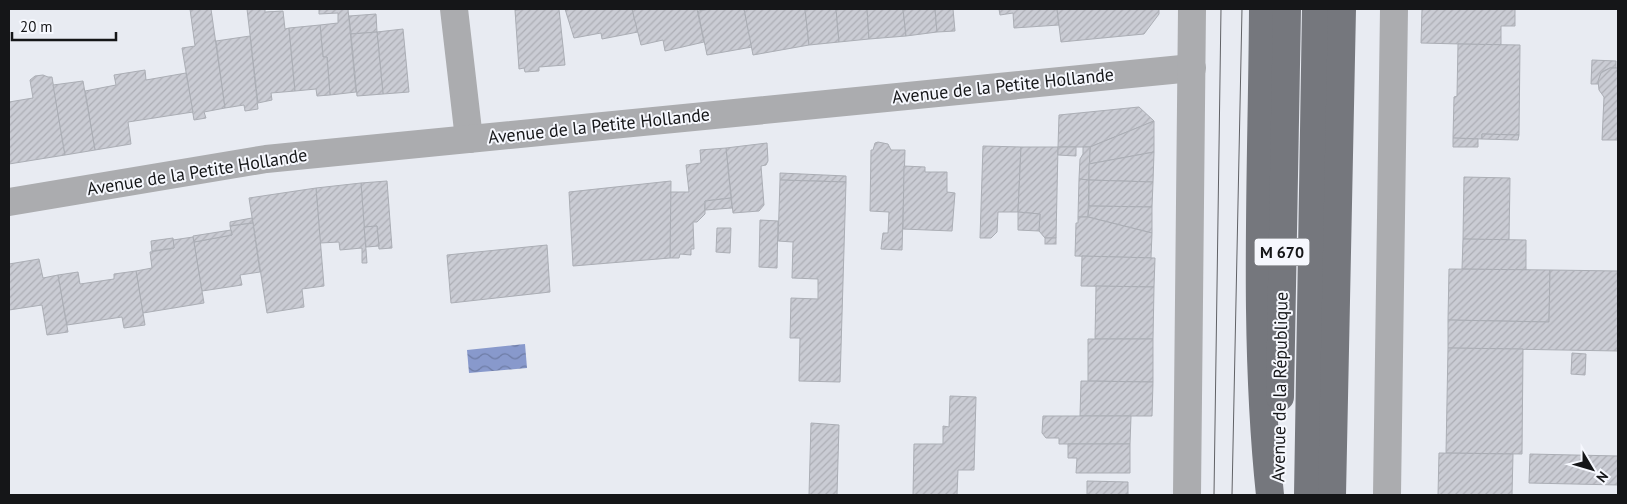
<svg xmlns="http://www.w3.org/2000/svg" width="1627" height="504" font-family="'PT Sans',sans-serif">
<defs>
<pattern id="water-waves" width="16" height="10" patternUnits="userSpaceOnUse" patternTransform="scale(1.25)"><rect width="16" height="10" fill="#89c"/><path d="M0 5q4-4 8 0t8 0" fill="none" stroke="#6e7ca5"/></pattern>
<pattern id="building-hatch" width="6" height="6" patternUnits="userSpaceOnUse" patternTransform="scale(1.25)"><rect width="6" height="6" fill="#caccd4"/><path d="M-1 1l2-2M0 6l6-6M5 7l2-2" fill="none" stroke="#adaeb5"/></pattern>
</defs>
<rect width="100%" height="100%" fill="#e8ebf2"/>
<path fill="url(#water-waves)" d="M525,344L527,368L469,373L467,350Z"/>
<g fill="url(#building-hatch)" stroke="#abaeb5">
<path d="M190,9H211L225,108L204,112L206,118L194,120L182,48L195,46Z"/>
<path d="M247,9H265V12L283,11L285,29L289,28L295,91L271,93L272,100L258,103Z"/>
<path d="M319,9H348L356,92L330,95L327,57H323L320,25L338,23V13L319,14Z"/>
<path d="M531,9H559L565,65L539,67V71L525,72L524,68L519,69L515,10Z"/>
<path d="M565,9H632L638,32L602,39L601,33L574,38Z"/>
<path d="M632,9H697L704,42L665,51L663,40L641,45Z"/>
<path d="M710,9H744L752,47L707,55L698,11Z"/>
<path d="M744,9H805L809,45L753,55Z"/>
<path d="M805,9H836L839,42L809,45Z"/>
<path d="M836,9H867L869,39L839,42Z"/>
<path d="M867,9H903L906,36L869,39Z"/>
<path d="M903,9H935L937,32L906,36Z"/>
<path d="M935,9H953L955,31L937,32Z"/>
<path d="M999,9H1057L1059,25L1014,28L1013,13L1000,15Z"/>
<path d="M1057,9H1159V14L1144,34L1061,42Z"/>
<path d="M1422,9H1515V26H1501V45L1421,43Z"/>
<path d="M376,14L377,32L351,34L349,16Z"/>
<path d="M320,25L323,57H327L330,95L317,96L316,89L295,91L289,28Z"/>
<path d="M403,29L409,92L383,94L377,32Z"/>
<path d="M377,32L383,94L357,96L351,34Z"/>
<path d="M250,36L258,109L245,111L244,105L225,108L216,41Z"/>
<path d="M1458,44L1520,45L1519,135L1482,134V139L1453,138L1454,97L1457,96Z"/>
<path d="M1592,60L1616,61V68H1610L1603,71L1600,75L1598,84H1591Z"/>
<path d="M1610,68H1618V140H1602L1604,97L1599,90L1598,81L1601,73Z"/>
<path d="M145,70L146,80L186,73L193,112L128,122L131,144L95,150L85,91L116,85L114,75Z"/>
<path d="M43,75L48,77H52L65,155L9,164V102L33,98L30,80L35,76Z"/>
<path d="M83,81L95,150L65,155L53,85Z"/>
<path d="M1139,107L1154,121L1090,147H1058L1059,115Z"/>
<path d="M1154,121V152L1089,164L1090,147Z"/>
<path d="M1482,134L1519,135L1518,140L1482,139Z"/>
<path d="M1453,138L1478,139V147H1453Z"/>
<path d="M878,142L888,144L891,150H905L902,250L881,249L883,233H888L889,212L870,211L871,150H873L875,143Z"/>
<path d="M767,143L768,161L766,165L761,166L764,205L759,211L733,213L726,148Z"/>
<path d="M983,146L1021,147L1018,212H998L997,232L991,238H980Z"/>
<path d="M1021,147H1058L1056,238H1045L1039,231L1040,214L1018,212Z"/>
<path d="M1058,147H1076V156L1058,155Z"/>
<path d="M1083,147H1090L1089,180L1079,179L1080,159L1083,154Z"/>
<path d="M726,148L731,198L705,201V214L697,222H693L694,249H691V255L680,254L679,258H670V192H689L686,165L701,163L700,150Z"/>
<path d="M1154,152L1153,182L1089,180V164Z"/>
<path d="M904,166L925,167V172H947V192L955,193L952,231L903,229Z"/>
<path d="M780,173L846,176V182L780,180Z"/>
<path d="M1464,177L1510,178L1509,240L1463,239Z"/>
<path d="M1079,179L1089,180L1088,217H1078Z"/>
<path d="M780,180L846,182L840,382L799,381L800,338H790L791,298L818,299V279L792,278L793,242L778,241Z"/>
<path d="M1089,180L1153,182L1152,207L1089,206Z"/>
<path d="M387,181L392,248L379,249L377,226L364,227L361,183Z"/>
<path d="M671,181L670,258L573,266L569,192Z"/>
<path d="M361,183L367,263H362V248L340,250L339,242L320,243L316,188Z"/>
<path d="M316,188L324,286L302,289L304,307L267,313L249,198Z"/>
<path d="M731,198L732,208L705,210V201Z"/>
<path d="M1089,206L1152,207V233L1088,217Z"/>
<path d="M1018,212L1040,214L1039,231L1018,230Z"/>
<path d="M1078,217H1088L1152,233L1151,258L1075,256L1076,223H1078Z"/>
<path d="M252,218L253,223L230,226V222Z"/>
<path d="M760,220L778,221L777,268L759,267Z"/>
<path d="M253,223L260,272L240,275L242,285L202,291L194,242L232,235L230,226Z"/>
<path d="M377,226L379,246L366,247L364,227Z"/>
<path d="M717,228H731L730,253L716,252Z"/>
<path d="M231,230L232,235L194,242L193,236Z"/>
<path d="M193,237L204,303L143,313L136,271L152,268L150,252L174,248L173,240Z"/>
<path d="M173,238L174,248L152,251L151,241Z"/>
<rect x="1045" y="238" width="11" height="6"/>
<path d="M1463,239L1526,240V270L1462,269Z"/>
<path d="M547,245L550,292L451,303L447,255Z"/>
<path d="M1082,256L1155,258L1154,287L1081,286Z"/>
<path d="M39,259L43,278L58,275L68,332L47,335L42,305L9,310V264Z"/>
<path d="M1449,269L1550,270L1549,322L1448,320Z"/>
<path d="M1550,270L1618,271V351L1448,348V320L1549,322Z"/>
<path d="M136,271L145,325L124,328L122,317L67,325L58,275L78,272L80,284L114,279V274Z"/>
<path d="M1096,286L1154,287L1153,339H1095Z"/>
<path d="M1088,339H1153V382L1088,381Z"/>
<path d="M1448,348L1523,349L1522,454L1446,453Z"/>
<path d="M1572,353L1586,354L1585,375L1571,374Z"/>
<path d="M1081,381L1153,382L1152,416H1080Z"/>
<path d="M950,396L976,397L974,470H958L957,495H913L914,444H943V426L949,427Z"/>
<path d="M1043,416H1131L1130,444H1059V438H1046L1042,433Z"/>
<path d="M811,423L839,425L837,495H809Z"/>
<path d="M1068,444H1130V473H1076L1077,458H1068Z"/>
<path d="M1439,453L1513,454L1512,495H1438Z"/>
<path d="M1530,454L1618,456V485L1529,483Z"/>
<path d="M1087,481L1128,482V495H1087Z"/>
</g>
<g fill="none" stroke-linecap="round" stroke-linejoin="round">
<g stroke="#abacaf" stroke-width="28">
<path d="M454,9L469,139"/>
<path d="M9,202L266,159L1192,68"/>
<path d="M1187,495L1192,9"/>
<path d="M1387,495L1394,9"/>
</g>
<g stroke="#75777d" stroke-width="28">
<path d="M1263,9C1262,171 1253,334 1270,495"/>
<path d="M1280,397L1287,9"/>
<path d="M1308,495L1316,9"/>
<path d="M1332,495L1342,9"/>
</g>
<g stroke="#616266" stroke-width="1">
<path d="M1214,495L1221,9"/>
<path d="M1232,495L1242,9"/>
</g>
</g>
<g text-anchor="middle" stroke-width="4" stroke-linejoin="round" paint-order="stroke">
<rect fill="#f6f8fe" stroke="#585a5d" stroke-width="1" x="1254.5" y="238.5" width="55" height="27" rx="4"/>
<g font-size="16" font-weight="bold" fill="#151618">
<text x="1282" y="258">M 670</text>
</g>
<g font-size="18" fill="#151618" stroke="#f6f8fe">
<text transform="translate(1003 86) rotate(-6)" y="6">Avenue de la Petite Hollande</text>
<text transform="translate(599 126) rotate(-6)" y="6">Avenue de la Petite Hollande</text>
<text transform="translate(197 172) rotate(-9)" y="6">Avenue de la Petite Hollande</text>
<text transform="translate(1280 387) rotate(-89)" y="6">Avenue de la République</text>
</g>
</g>
<rect width="1627" height="504" fill="none" stroke="#151618" stroke-width="20"/>
<g transform="translate(1592 469) rotate(128)" stroke="#f6f8fe" stroke-width="4" paint-order="stroke">
<path d="M0-4L9 19L0 12L-9 19Z" fill="#151618"/>
<text y="-8" font-size="14" font-weight="bold" text-anchor="middle" fill="#151618">N</text>
</g>
<path d="M12 32v8h104v-8" fill="none" stroke="#151618" stroke-width="2.5"/>
<text x="20" y="32" font-size="15" fill="#151618" stroke="#f6f8fe" stroke-width="4" paint-order="stroke">20 m</text>
</svg>
